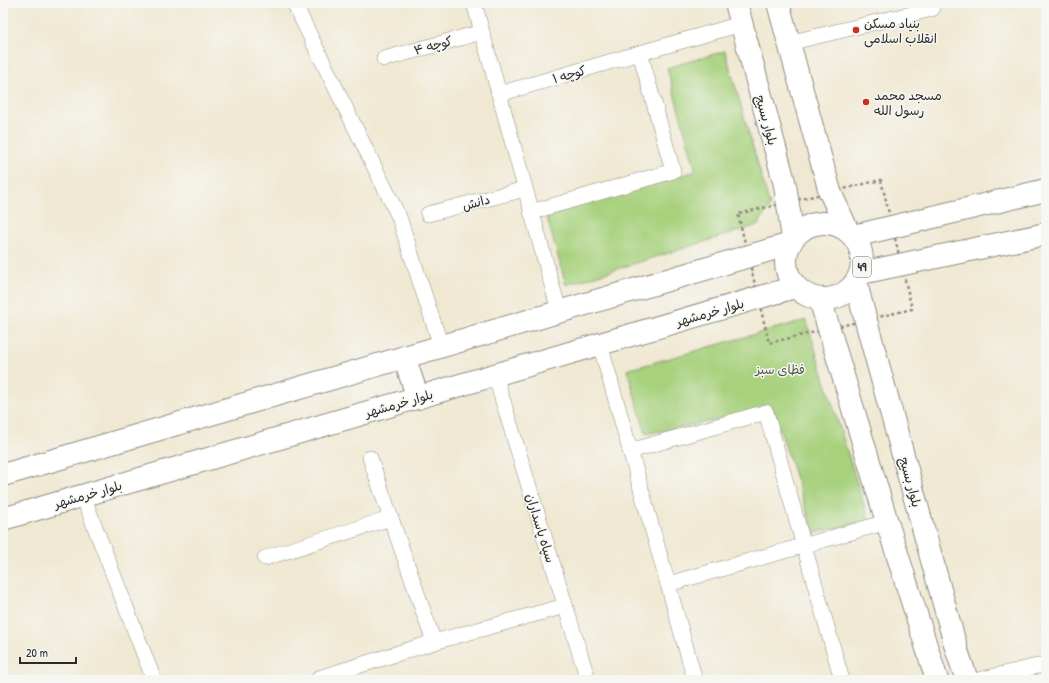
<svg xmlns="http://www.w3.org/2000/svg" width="1049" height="683" font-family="'Patrick Hand','Playpen Sans Arabic',sans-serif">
<rect width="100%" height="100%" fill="#f6f6f2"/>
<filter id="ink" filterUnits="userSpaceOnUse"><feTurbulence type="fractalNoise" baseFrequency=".025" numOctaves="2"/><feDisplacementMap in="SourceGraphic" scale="8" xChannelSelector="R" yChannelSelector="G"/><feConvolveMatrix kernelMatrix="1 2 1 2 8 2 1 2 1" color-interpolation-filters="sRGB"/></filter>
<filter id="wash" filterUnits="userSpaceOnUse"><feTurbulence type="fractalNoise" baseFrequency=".012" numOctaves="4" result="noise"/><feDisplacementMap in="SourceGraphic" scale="16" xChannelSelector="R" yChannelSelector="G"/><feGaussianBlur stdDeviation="0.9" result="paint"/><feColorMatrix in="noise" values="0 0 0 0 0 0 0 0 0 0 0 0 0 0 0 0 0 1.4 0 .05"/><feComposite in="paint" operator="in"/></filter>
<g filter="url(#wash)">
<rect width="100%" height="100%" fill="#f0e8d2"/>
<g fill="#a7d17d" stroke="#697e54">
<path d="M725,51L770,206L758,225L566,285L546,214L696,171L667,68Z"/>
<path d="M806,320L869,521L814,533L773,409L646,434L627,370Z"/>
</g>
</g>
<g filter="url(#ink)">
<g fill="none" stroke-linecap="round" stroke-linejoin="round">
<defs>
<g id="minor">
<path d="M294,3L399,217L441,346"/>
<path d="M474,3L559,311"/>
<path d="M788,43L932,9"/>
<path d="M384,59L482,32"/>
<path d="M499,94L640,53"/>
<path d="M531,212L673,171L640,53L741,24"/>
<path d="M428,214L525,189"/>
<path d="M600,344L695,680"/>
<path d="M495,375L588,680"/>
<path d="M630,451L766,412L842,680"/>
<path d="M370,458L434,642L565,606"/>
<path d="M83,496L154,680"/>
<path d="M265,558L391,518"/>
<path d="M668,584L887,522"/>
<path d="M319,678L434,642"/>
<path d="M978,680L1046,664"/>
</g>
<g id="secondary">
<path d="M736,3L785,185L793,238"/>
<path d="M778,3L830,192L847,229"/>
<path d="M856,283L863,310L957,651L967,680"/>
<path d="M820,299L887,522L937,680"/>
</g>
<g id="primary">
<circle cx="824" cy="261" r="38"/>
<path d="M854,236L1046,190"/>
<path d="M861,273L1046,234"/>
<path d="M404,357L418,398"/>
<path d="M3,475L790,244"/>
<path d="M3,519L795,287"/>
</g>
</defs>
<use href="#minor" stroke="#8e8a7e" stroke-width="16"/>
<use href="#secondary" stroke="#8e8a7e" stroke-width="24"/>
<use href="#primary" stroke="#8e8a7e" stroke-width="24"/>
<path stroke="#8e8a7e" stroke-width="2.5" stroke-dasharray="3 3" stroke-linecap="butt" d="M881,180L912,309L769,343L738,214Z"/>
<use href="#minor" stroke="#fff" stroke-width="15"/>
<use href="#secondary" stroke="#fff" stroke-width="22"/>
<use href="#primary" stroke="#fff" stroke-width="22"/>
</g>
</g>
<g fill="#c8321e" stroke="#f6f6f2" stroke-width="1.5">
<circle cx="856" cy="30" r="4"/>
<circle cx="866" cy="102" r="4"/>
</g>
<g text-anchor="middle" stroke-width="3" stroke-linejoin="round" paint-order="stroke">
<rect fill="#f6f6f2" stroke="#686867" stroke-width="1" x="853" y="257" width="18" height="20" rx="3"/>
<g font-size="12" font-weight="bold" fill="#2b2b2b">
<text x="862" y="271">49</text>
</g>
<g font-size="13" fill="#2b2b2b" stroke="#f6f6f2" text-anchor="start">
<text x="864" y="28">بنیاد مسکن<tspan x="864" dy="15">انقلاب اسلامی</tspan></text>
<text x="874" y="100">مسجد محمد<tspan x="874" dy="15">رسول الله</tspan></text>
</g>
<g font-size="13" fill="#2b2b2b" stroke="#f6f6f2">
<text transform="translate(433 45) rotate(-15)" y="5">کوچه ۴</text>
<text transform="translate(569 74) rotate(-16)" y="5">کوچه ۱</text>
<text transform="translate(767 120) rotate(75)" y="5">بلوار بسیج</text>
<text transform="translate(476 202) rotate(-15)" y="5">دانش</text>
<text transform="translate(710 312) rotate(-16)" y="5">بلوار خرمشهر</text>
<text transform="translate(399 403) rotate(-16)" y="5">بلوار خرمشهر</text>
<text transform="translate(911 482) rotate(75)" y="5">بلوار بسیج</text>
<text transform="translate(88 494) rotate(-16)" y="5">بلوار خرمشهر</text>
<text transform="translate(541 528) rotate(73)" y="5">سپاه پاسداران</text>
</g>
<g font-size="13" fill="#4a5440" stroke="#f6f6f2">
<text x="780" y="374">فظای سبز</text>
</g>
</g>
<rect width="1049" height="683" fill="none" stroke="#f6f6f2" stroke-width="16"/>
<path d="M20 657v6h56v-6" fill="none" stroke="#2b2b2b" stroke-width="2"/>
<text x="26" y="657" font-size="12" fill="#2b2b2b" stroke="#f6f6f2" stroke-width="3" paint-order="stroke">20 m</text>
</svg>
